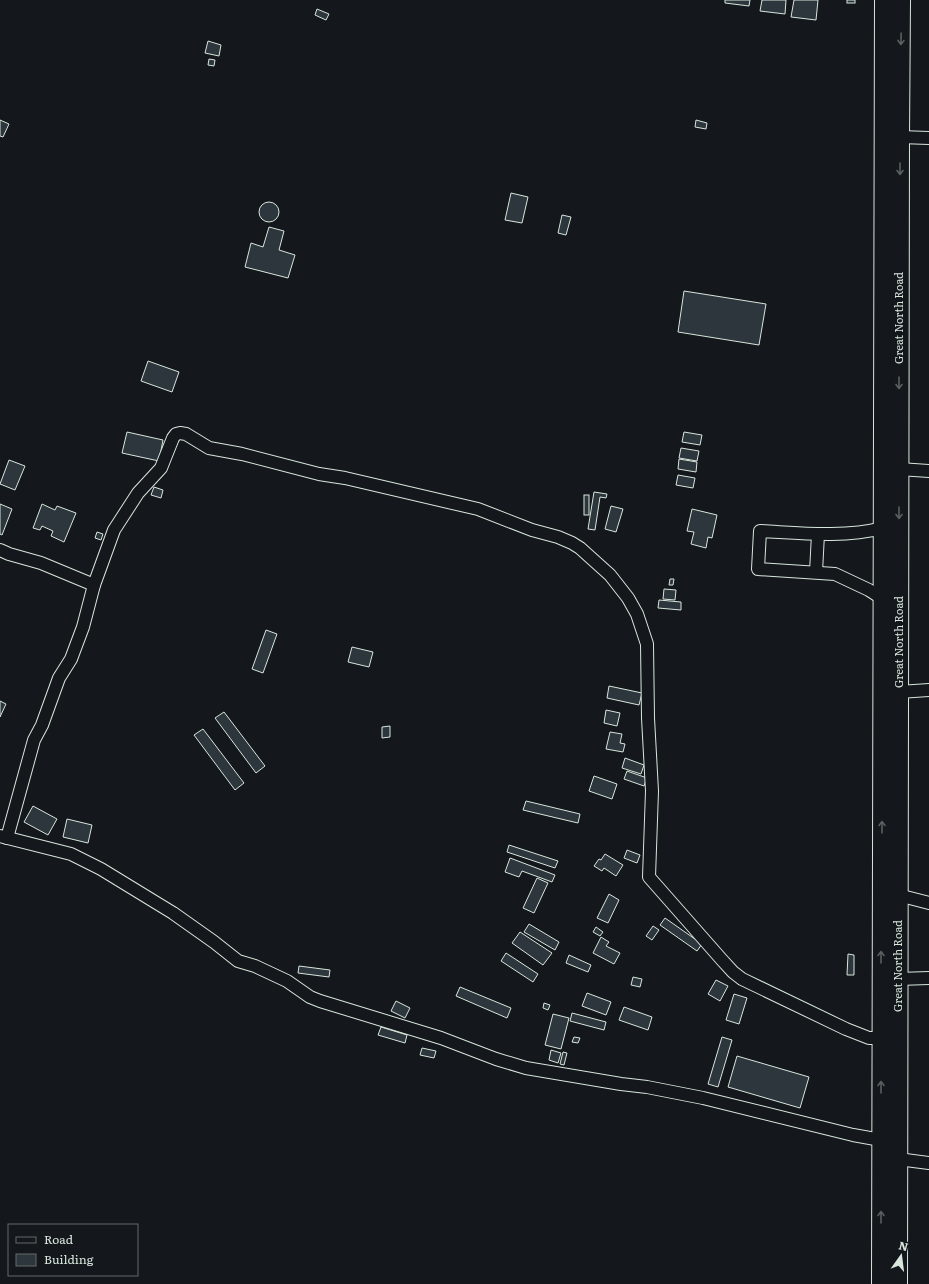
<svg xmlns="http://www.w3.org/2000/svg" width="929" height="1284" font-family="Literata,serif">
<rect width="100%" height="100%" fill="#14181c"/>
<g fill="#2c363c" stroke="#d8e6dc">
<path d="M725,0H750L749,6L725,3Z"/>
<path d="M762,0H786L785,14L760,11Z"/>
<path d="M794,0H818L816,20L791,17Z"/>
<rect x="847" y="0" width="8" height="3"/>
<path d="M317,9L329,14L326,20L315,15Z"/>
<path d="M208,41L221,45L219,56L205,53Z"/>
<path d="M209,59L215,60L214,66L208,65Z"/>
<path d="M0,120L9,124L3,137L0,136Z"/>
<path d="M696,120L707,123L706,129L695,127Z"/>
<path d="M511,193L528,197L522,223L505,220Z"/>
<circle cx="269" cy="212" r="10"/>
<path d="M562,215L571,217L566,235L558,233Z"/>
<path d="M269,227L284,231L279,250L295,255L288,278L245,267L251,243L263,247Z"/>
<path d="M684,291L766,304L759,345L678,332Z"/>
<path d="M148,361L179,372L172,392L141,381Z"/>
<path d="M127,432L163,440L159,461L122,453Z"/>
<path d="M684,432L702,435L700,445L682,442Z"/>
<path d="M681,448L699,451L697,461L679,458Z"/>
<path d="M679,459L697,462L696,472L678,469Z"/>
<path d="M9,460L25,466L15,490L0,484Z"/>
<path d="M678,475L695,478L693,488L676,485Z"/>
<path d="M154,487L163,490L161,498L151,495Z"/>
<path d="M594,492L607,494L606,498L600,497L595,530L588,529Z"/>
<rect x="584" y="495" width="5" height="20"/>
<path d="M0,504L12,509L2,535L0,534Z"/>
<path d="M42,504L55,510L57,506L76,513L64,542L51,536L53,531L42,526L40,530L33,528Z"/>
<path d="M611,506L623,509L616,532L605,529Z"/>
<path d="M692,509L717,515L712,538L708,537L706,548L691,544L694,532L687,531Z"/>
<path d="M97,532L103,534L101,540L95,538Z"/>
<path d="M670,579H674L673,585H669Z"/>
<path d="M664,589L676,590L675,600L663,599Z"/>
<path d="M659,600L681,602V610L658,608Z"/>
<path d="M266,630L277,634L263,673L252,669Z"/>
<path d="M352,647L373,652L369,667L348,662Z"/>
<path d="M609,686L642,693L639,705L607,698Z"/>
<path d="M0,701L6,704L0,717Z"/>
<path d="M606,710L620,713L617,726L604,723Z"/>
<path d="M224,712L265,766L256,773L215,718Z"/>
<path d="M390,726V737L382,738V727Z"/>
<path d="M203,729L244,783L235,790L194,735Z"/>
<path d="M610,732L622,734L620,743L625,744L623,752L606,749Z"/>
<path d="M625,758L644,765L641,774L622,768Z"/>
<path d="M627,771L647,778L644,786L624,779Z"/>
<path d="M594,776L617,784L612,799L589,791Z"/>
<path d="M526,801L580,814L578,823L523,810Z"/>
<path d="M33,806L57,819L48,835L24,822Z"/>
<path d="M67,819L92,825L88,843L63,837Z"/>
<path d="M509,845L558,861L555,868L507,852Z"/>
<path d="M627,850L640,855L637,863L624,858Z"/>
<path d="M605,854L623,865L616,876L604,868L602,871L594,866L599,859L601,860Z"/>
<path d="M510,858L555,875L552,882L522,871L519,877L505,872Z"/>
<path d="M537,878L548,883L534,913L523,908Z"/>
<path d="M609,894L619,900L608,923L597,918Z"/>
<path d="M665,918L702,944L697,951L660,925Z"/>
<path d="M529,924L559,942L555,950L524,932Z"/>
<path d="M653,926L659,930L652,940L646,936Z"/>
<path d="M596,927L603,932L600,936L593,932Z"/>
<path d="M520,932L552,953L543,965L512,943Z"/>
<path d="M601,937L609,942L606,946L620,953L614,964L593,953Z"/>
<path d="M506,953L538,974L533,982L501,961Z"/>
<path d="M848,954L854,955V975H847Z"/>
<path d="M569,955L591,965L588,972L566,963Z"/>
<path d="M299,966L330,970L329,977L298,973Z"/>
<path d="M633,977L642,979L640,987L631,985Z"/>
<path d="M716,980L728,986L720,1001L708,994Z"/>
<path d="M460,987L511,1008L507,1018L456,996Z"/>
<path d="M587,993L611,1002L606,1015L582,1006Z"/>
<path d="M734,994L747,998L739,1024L726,1020Z"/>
<path d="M396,1001L410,1008L405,1018L391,1011Z"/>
<path d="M544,1003L550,1005L548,1010L543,1008Z"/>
<path d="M624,1007L652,1017L648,1030L619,1020Z"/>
<path d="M572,1013L606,1022L604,1030L570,1021Z"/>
<path d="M553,1014L569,1018L561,1049L545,1045Z"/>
<path d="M381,1027L407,1035L405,1043L378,1035Z"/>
<path d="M574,1037L580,1038L578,1043L572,1042Z"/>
<path d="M722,1037L732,1040L718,1087L708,1084Z"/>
<path d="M422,1048L436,1051L434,1058L420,1055Z"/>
<path d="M551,1050L561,1053L558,1063L549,1060Z"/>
<path d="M563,1052L567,1053L564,1065L560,1064Z"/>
<path d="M737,1056L809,1077L800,1108L728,1087Z"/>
</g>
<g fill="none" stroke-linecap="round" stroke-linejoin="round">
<defs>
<g id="minor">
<path d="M900,137L929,138"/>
<path d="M899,469L929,471"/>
<path d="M0,550L9,554L41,563L94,585"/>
<path d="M816,572L818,534"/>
<path d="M883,599L869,590L835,574L758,569L760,531C800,533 843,538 883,528"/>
<path d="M893,693L899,692L929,690"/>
<path d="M0,836L71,854L101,869L173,913L214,942L238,961L255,966L287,981L310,997L320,1001L441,1038L496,1059L526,1068L621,1084L647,1087L703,1098L853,1135L881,1140"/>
<path d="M7,838L34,740L42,725L59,678L71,659L83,627L94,585L114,530L138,493L161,468L173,438L176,434L180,433L186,434L209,448L242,454L319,474L345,478L478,509L532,530L558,537L572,543L580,548L610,575L628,598L637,614L647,644L648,718L652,791L649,877L722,960L733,972L742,979L846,1029L869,1038H881"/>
<path d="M898,895L929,903"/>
<path d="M898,979L929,978"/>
<path d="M898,1159L929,1163"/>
</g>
<g id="highway">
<path d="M881,1284L884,0"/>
<path d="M898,1284L900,137L901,0"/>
</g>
</defs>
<use href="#minor" stroke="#d8e6dc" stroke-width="14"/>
<use href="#highway" stroke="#d8e6dc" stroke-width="20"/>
<use href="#minor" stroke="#14181c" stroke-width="12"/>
<use href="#highway" stroke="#14181c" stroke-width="18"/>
</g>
<defs><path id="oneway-shaft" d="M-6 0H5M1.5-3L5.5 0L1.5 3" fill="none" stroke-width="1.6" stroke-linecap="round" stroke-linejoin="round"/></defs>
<g stroke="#59605f">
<use href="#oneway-shaft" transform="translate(901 39) rotate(91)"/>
<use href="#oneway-shaft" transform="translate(900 169) rotate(90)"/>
<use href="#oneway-shaft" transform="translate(899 383) rotate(90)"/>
<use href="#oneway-shaft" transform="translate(899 513) rotate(90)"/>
<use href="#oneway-shaft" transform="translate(882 827) rotate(-90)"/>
<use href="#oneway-shaft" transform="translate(881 957) rotate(-90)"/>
<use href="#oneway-shaft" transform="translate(881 1087) rotate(-90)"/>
<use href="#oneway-shaft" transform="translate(881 1217) rotate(-90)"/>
</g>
<g text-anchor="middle" stroke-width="3" stroke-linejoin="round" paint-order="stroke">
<g font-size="11" fill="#d8e6dc" stroke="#14181c">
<text transform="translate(899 318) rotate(-90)" y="4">Great North Road</text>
<text transform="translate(899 642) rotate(-90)" y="4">Great North Road</text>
<text transform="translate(898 966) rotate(-90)" y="4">Great North Road</text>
</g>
</g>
<rect x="8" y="1224" width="130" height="52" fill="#14181c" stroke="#626a69"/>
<rect x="16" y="1237" width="20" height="6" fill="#14181c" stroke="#626a69"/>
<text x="44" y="1244" font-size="12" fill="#d8e6dc">Road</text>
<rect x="16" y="1254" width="20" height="12" fill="#2c363c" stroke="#626a69"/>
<text x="44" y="1264" font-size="12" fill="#d8e6dc">Building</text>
<g transform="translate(901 1256) rotate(14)" stroke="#14181c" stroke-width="3" paint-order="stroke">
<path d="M0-3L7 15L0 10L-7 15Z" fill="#d8e6dc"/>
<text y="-6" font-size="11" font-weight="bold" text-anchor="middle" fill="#d8e6dc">N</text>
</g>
</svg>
